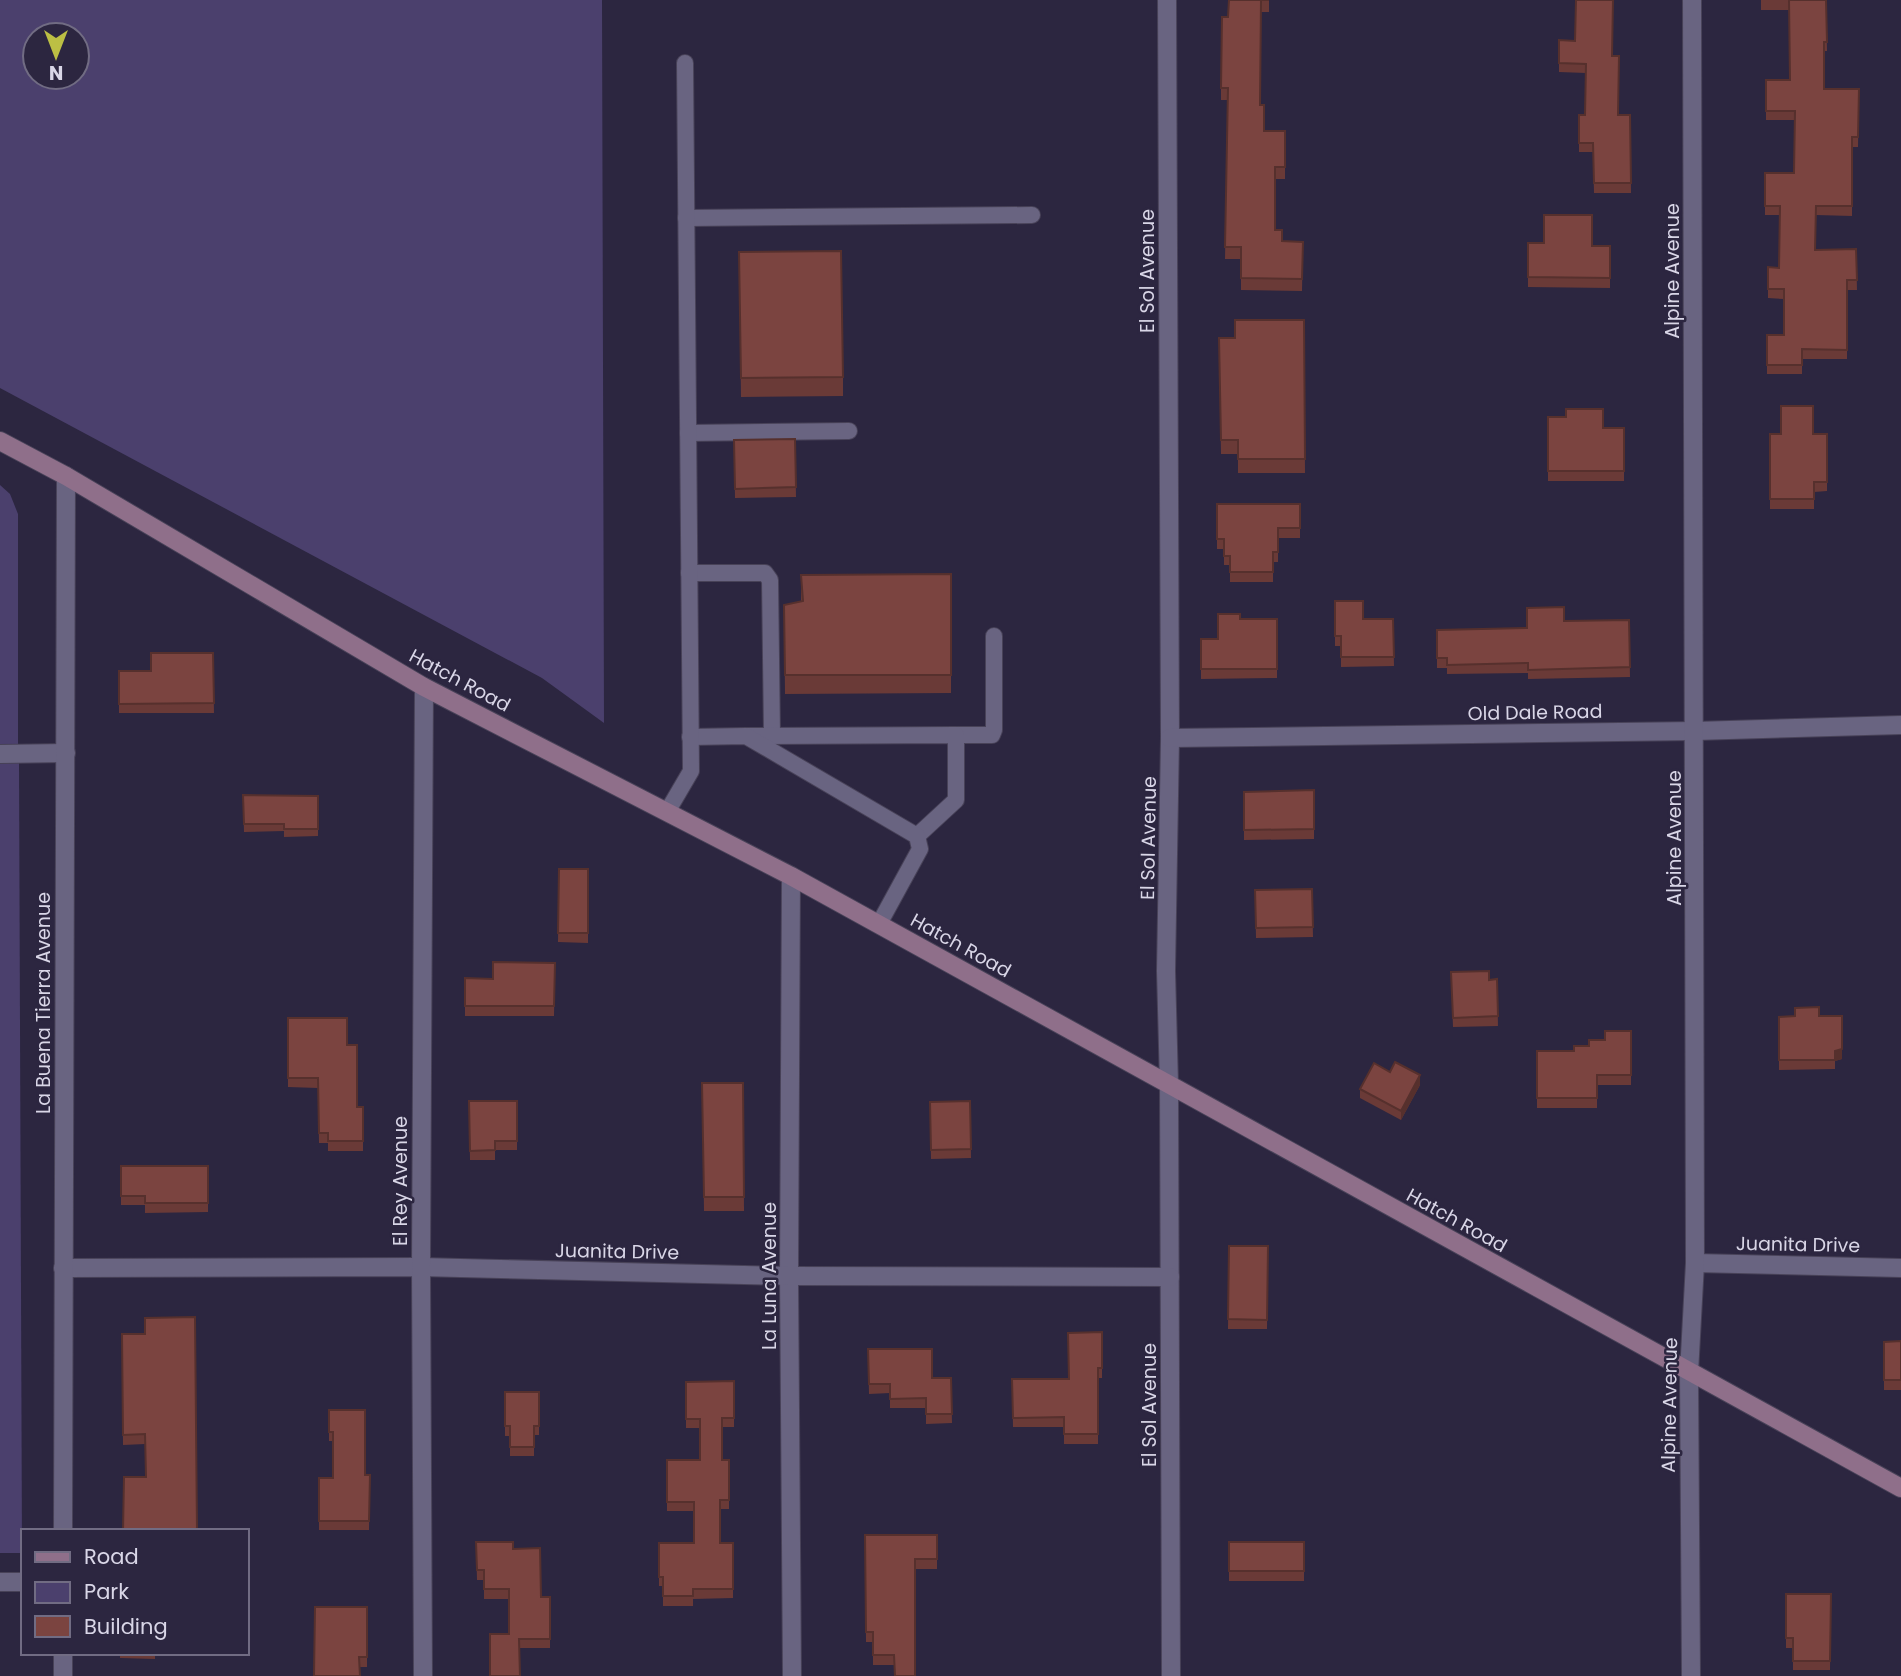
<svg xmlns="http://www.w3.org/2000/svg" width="1901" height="1676" font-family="Poppins,sans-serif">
<rect width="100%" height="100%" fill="#2c2640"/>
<g fill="#4b406d" fill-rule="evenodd">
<path d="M0,0H602L604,723L542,678L0,388ZM35,35H77V77H35Z"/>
<path d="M0,485L10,494L18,514V744H0Z"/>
<path d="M0,763H19L22,1553H0Z"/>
</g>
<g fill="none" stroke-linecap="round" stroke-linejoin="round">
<defs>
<g id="lane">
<path d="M686,218L1032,215"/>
<path d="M688,433L849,431"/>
<path d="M689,573H765L770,580L772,736"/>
<path d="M956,735H992L994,730V636"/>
<path d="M747,736L956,735V800L917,836"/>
<path d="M690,737L746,736L917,836L920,849L879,924"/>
<path d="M667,812L691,771L685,63"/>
</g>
<g id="street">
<path d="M1167,0L1170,738L1166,971L1169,1084L1171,1676"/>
<path d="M1170,738L1695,731L1901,725"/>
<path d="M0,754L66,753"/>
<path d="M791,876L789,1276L792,1676"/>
<path d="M1695,1263L1901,1268"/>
<path d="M63,1268L421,1267L789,1276L1170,1277"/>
<path d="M63,1531L66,476"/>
<path d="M0,1582H23"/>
<path d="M63,1676V1653"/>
<path d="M423,1676L421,1267L424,687"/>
<path d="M1691,1676L1689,1373L1695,1263L1692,0"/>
</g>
<path id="secondary" d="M0,441L66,476L424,687L791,876L1901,1488"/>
</defs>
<use href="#lane" stroke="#484258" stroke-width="18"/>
<use href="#street" stroke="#484258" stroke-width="20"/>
<use href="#secondary" stroke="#484258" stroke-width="20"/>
<use href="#lane" stroke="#696481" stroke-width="16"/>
<use href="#street" stroke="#696481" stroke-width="18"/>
<use href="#secondary" stroke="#8f6f8a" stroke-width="18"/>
</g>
<g fill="#6a3a37">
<path d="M1229,0H1269V12H1261L1260,105L1264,131H1285V179H1275V230L1282,241L1303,242L1302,291L1241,290V259H1225L1228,100H1221V88L1228,17Z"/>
<path d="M1761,0H1826L1827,51H1824V89H1859L1858,147H1852V216L1816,215L1815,250L1856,249L1857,290H1847V359H1802V374H1767V335H1784V299L1768,298V267L1779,268L1780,215H1765V173H1794L1795,120H1766V80H1790L1789,10H1761Z"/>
<path d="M1559,40L1575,41L1612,56L1618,115H1630L1631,193H1594L1593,152H1579V115H1585L1586,73L1559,72Z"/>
<path d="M1528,243L1610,246V288L1528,287Z"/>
<path d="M739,252L843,377V396L741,397Z"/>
<path d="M1304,320L1305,473H1238V454H1221L1219,338H1235Z"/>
<path d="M1548,417L1603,428H1624V481H1548Z"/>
<path d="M1770,434H1827V491L1814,492V509H1770Z"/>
<path d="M795,439L796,497L735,498L734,440Z"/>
<path d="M1217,504H1300V538H1278V562H1273V582H1230V565H1224V549H1217Z"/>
<path d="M951,574V693L785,694L784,605L801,601V575Z"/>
<path d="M1335,601L1363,619H1393L1394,666L1341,667V646H1335Z"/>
<path d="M1240,619H1277V678L1201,679V639H1218Z"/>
<path d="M1629,620L1630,677L1528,679V673L1447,674V668H1437V630L1527,628L1564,621Z"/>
<path d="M213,653L214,713H119V671H151Z"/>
<path d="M1314,790V839L1244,840V792Z"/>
<path d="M243,795L318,796V836L284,837V831L244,832Z"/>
<path d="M559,869H588V943L558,942Z"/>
<path d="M1312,889L1313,937L1256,938L1255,890Z"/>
<path d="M555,963L554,1016H465V978L493,979Z"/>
<path d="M1451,972L1489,980L1497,979L1498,1026L1453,1027Z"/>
<path d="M1819,1016L1842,1059L1835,1061V1069L1779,1070V1017Z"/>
<path d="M288,1018L347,1045L357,1107H363V1151H328V1143H319L318,1088L288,1087Z"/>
<path d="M1631,1031V1085H1597V1108H1537V1051H1574Z"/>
<path d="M1390,1072L1420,1085L1401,1120L1360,1098V1089Z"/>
<path d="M702,1083H743L744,1211H704Z"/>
<path d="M469,1101H517V1150H495V1160H470Z"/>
<path d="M970,1101L971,1158L931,1159L930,1102Z"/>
<path d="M121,1166H208V1212L145,1213V1205H121Z"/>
<path d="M1229,1246H1268L1267,1329H1228Z"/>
<path d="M1102,1332V1378H1098V1444H1064V1427H1013L1012,1379H1069Z"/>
<path d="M122,1334H145L146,1477L145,1444L123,1445Z"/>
<path d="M1901,1341V1390H1884V1342Z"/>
<path d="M868,1349L932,1378H951L952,1423L926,1424V1408H890V1393L869,1394Z"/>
<path d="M734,1381V1427H722V1460H729V1509H720V1543H733V1598L693,1599V1606H663V1586H659V1543H694V1511H667V1460H700V1428H686V1382Z"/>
<path d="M505,1392H539V1435H534V1456H510V1436H505Z"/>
<path d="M329,1410L365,1475H370L369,1530H319V1478H333V1441H329Z"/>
<path d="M865,1535H937V1569H915L894,1665H873V1642H866Z"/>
<path d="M476,1542L513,1549L541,1597H550V1648H519L509,1599H484V1580H477Z"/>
<rect x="1229" y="1542" width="75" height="39"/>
<path d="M1786,1594H1831L1830,1670H1793V1648H1786Z"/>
<path d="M367,1607V1667H360L314,1676Z"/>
<path d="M120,1653H155V1659L120,1658Z"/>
</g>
<g fill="#56302d">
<path d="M1842,1049V1059L1835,1061V1051Z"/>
<path d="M1420,1075V1085L1401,1120V1111Z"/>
</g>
<g fill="#7b4440" stroke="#56302d" stroke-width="2">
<path d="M1229,0H1269H1261L1260,105H1264V131H1285V167H1275V230H1282V241L1303,242L1302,279L1241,278V247H1225L1228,88H1221L1222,17H1228Z"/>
<path d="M1576,0H1613L1612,56H1619L1618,115H1630L1631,183H1594L1593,143H1579V115H1585L1586,64L1559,63V40L1575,41Z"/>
<path d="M1789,0H1826L1827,42H1824V89H1859L1858,137H1852V206H1816L1815,250L1856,249L1857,280H1847V350L1802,349V365H1767V335H1784V289H1768V267L1779,268L1780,206H1765V173H1794L1795,111H1766V80H1790Z"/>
<path d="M1544,215H1592V246H1610V278L1528,277V243H1544Z"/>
<path d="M841,251L843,377L741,378L739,252Z"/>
<path d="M1235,320H1304L1305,459H1238V440H1221L1219,338H1235Z"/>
<path d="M1781,406H1813V434H1827V482H1814V499H1770V434H1781Z"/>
<path d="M1566,409H1603V428H1624V471H1548V417H1566Z"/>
<path d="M795,439L796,487L735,489L734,440Z"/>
<path d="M1217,504H1300V528H1278V552H1273V572H1230V556H1224V539H1217Z"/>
<path d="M951,574V675H785L784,605L803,601L801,575Z"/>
<path d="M1335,601H1363V619H1393L1394,657H1341V636H1335Z"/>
<path d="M1564,607V621L1629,620L1630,667L1528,670V663L1447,665V658H1437V630L1527,628V608Z"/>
<path d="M1218,614H1240V619H1277V669H1201V639H1218Z"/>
<path d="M151,653H213L214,703L119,704V671H151Z"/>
<path d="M1314,790V829L1244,830V792Z"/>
<path d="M243,795L318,796V829H284V824H244Z"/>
<path d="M559,869H588V933H558Z"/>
<path d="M1312,889L1313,927L1256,928L1255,890Z"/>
<path d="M493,962L555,963L554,1006H465V978L493,979Z"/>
<path d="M1489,971V980L1497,979L1498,1016L1453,1018L1451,972Z"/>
<path d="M1819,1007V1016H1842V1049L1835,1051V1060H1779V1017L1795,1016V1008Z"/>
<path d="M288,1018H347V1045H357V1107H363V1141H328V1133H319L318,1078H288Z"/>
<path d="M1605,1031H1631V1075H1597V1098H1537V1051H1574V1046H1589V1040H1605Z"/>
<path d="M1395,1062L1420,1075L1401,1111L1360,1089L1374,1063L1390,1072Z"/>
<path d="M702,1083H743L744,1197H704Z"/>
<path d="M469,1101H517V1141H495V1150L470,1151Z"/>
<path d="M970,1101L971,1149L931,1150L930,1102Z"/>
<path d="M121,1166H208V1203H145V1196H121Z"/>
<path d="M1229,1246H1268L1267,1320L1228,1319Z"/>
<path d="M195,1317L197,1531H123L124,1477H146L145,1434L123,1435L122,1334H145V1318Z"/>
<path d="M1102,1332V1368H1098V1434H1064V1417L1013,1418L1012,1379H1069L1068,1333Z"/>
<path d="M1901,1341V1380H1884V1342Z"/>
<path d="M868,1349H932V1378H951L952,1414H926V1398L890,1399V1384H869Z"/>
<path d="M734,1381V1418H722V1460H729V1500H720V1543H733V1589H693V1596H663V1577H659V1543H694V1502H667V1460H700V1419H686V1382Z"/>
<path d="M505,1392H539V1426H534V1447H510V1426H505Z"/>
<path d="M329,1410H365V1475H370L369,1521H319V1478H333V1432H329Z"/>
<path d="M865,1535H937V1559H915V1676H895L894,1655H873V1632H866Z"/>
<path d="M476,1542H513V1549L540,1548L541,1597H550V1639H519L520,1676H490V1634H509V1589H484V1570H477Z"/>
<rect x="1229" y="1542" width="75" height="29"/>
<path d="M1786,1594H1831L1830,1661H1793V1638H1786Z"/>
<path d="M315,1607H367V1657H359L360,1676H314Z"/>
</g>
<g text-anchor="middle" stroke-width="5" stroke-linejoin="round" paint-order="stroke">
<g font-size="19" fill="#d9d6e7" stroke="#2c2640">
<text transform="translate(1147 271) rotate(-90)" y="7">El Sol Avenue</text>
<text transform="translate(1672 271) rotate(-90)" y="7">Alpine Avenue</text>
<text transform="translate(460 680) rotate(28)" y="7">Hatch Road</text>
<text transform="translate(1535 712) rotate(-1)" y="7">Old Dale Road</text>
<text transform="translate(1148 838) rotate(-89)" y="7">El Sol Avenue</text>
<text transform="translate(1674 838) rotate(-90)" y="7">Alpine Avenue</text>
<text transform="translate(961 945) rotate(29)" y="7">Hatch Road</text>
<text transform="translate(43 1003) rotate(-90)" y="7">La Buena Tierra Avenue</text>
<text transform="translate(400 1181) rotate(-90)" y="7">El Rey Avenue</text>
<text transform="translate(1457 1220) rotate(29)" y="7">Hatch Road</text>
<text transform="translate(1798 1244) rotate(1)" y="7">Juanita Drive</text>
<text transform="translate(617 1251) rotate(1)" y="7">Juanita Drive</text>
<text transform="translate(769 1276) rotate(-90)" y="7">La Luna Avenue</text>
<text transform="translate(1149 1405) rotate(-90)" y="7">El Sol Avenue</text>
<text transform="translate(1669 1405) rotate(-89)" y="7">Alpine Avenue</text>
</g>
</g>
<rect x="21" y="1529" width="228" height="126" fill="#2c2640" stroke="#716c83" stroke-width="2"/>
<rect x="35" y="1552" width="35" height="10" fill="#8f6f8a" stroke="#716c83" stroke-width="2"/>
<text x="84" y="1564" font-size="21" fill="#d9d6e7">Road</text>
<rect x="35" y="1582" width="35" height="21" fill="#4b406d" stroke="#716c83" stroke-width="2"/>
<text x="84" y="1599" font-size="21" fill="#d9d6e7">Park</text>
<rect x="35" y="1616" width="35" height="21" fill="#7b4440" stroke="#716c83" stroke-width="2"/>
<text x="84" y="1634" font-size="21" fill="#d9d6e7">Building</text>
<g transform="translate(56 56) rotate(180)"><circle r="33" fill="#2c2640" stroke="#716c83" stroke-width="2"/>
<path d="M0-5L12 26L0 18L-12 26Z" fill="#bcbf44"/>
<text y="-10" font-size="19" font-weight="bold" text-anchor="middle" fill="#d9d6e7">N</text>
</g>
</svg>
